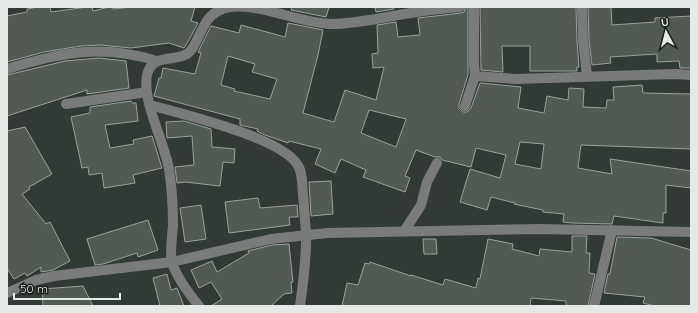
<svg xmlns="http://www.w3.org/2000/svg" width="698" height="313" font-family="Quicksand,sans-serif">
<rect width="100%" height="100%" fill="#323a35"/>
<g fill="#525a54" stroke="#99a29c" fill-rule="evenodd">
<path d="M38,7H50L51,12L87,7H92L93,11L109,7H112L113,9L131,7H195L191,21L198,23L189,40L184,48L169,43L131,48L100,45L81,46L44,52L7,62V16L27,12V9Z"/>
<path d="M292,7H329L326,17L291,10Z"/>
<path d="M375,7H394V9L376,12Z"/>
<path d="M466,7H468V75L459,104V108L463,112H467L471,108L480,83L521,87L518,108L544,113L547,96L568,100L569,88L584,89L583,107L606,108L607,100H614L613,87L642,85L643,93L691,94V149L581,145L578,168L612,174L610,159L691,171V188L666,185V213H663V223L614,216L612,224L573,223L563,222L564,214L543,212V210L514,204L515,203L491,197L487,210L460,202L470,169L500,178L506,155L476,148L471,167L442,160L440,157H435L416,150L405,176L410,178L405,192L363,177L366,170L341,159L335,173L315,164L321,149L289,141L288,143L265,135L257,131L258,129L240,125V119L154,96L159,78H161L163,68L195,74L201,53L198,52L211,26L239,33L241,25L285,37L288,23L323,30L318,55L303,113L334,122L345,90L376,100L384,67L373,68L372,54L378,53L377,25L396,22L398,37L420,35L418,18L461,13L464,12ZM228,56L255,64L252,72L277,79L270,99L234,91L235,89L221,85ZM369,110L406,119L396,147L361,133ZM520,142L544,144L541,169L515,164Z"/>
<path d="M480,7H576L577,41L579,67H577V71H530V46H502L503,72L481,70Z"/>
<path d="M588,7H611L612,25L655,22V18L691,16V68H680L679,61L657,62V54L610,57L611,63L592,65L589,40Z"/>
<path d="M99,58L126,61L129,88L87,94V90L7,116V75L65,61Z"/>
<path d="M131,101L132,103H136L138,121L105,125L110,148L134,144L133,140L152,136L162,168L133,175L135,183L104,188L102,173L89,175L88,167L82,168L71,117L90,113V107Z"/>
<path d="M184,121L211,129L212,147L235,149L234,163L223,162L220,186L185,182L177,183L175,167L194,165L192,136L167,138L166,122Z"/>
<path d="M25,127L52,174L29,187L30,189L22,194L46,224L50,222L70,261L53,270L41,272V267L27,276L25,273L14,279L7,268V131Z"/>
<path d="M331,181L333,214L311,216L309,182Z"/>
<path d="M258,198L260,208L297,205L298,217H289L290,225L229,233L225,202Z"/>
<path d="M201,205L206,239L185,242L180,208Z"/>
<path d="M148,220L158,250L138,257L137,253L103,264L95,265L87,239Z"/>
<path d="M572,236H587L586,253H590L589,273L595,274L588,306H566V301L531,298L530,306H342L347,283L358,285L365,263L369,264L370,262L411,276V275L443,285L445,279L476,288L478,278L480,279L488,239L513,244L512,249L539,256L540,249L572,252Z"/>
<path d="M617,237L651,238L691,250V306H655L643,303L645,297L604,293L608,274H610Z"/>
<path d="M423,239H436L437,254H424Z"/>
<path d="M289,244L293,282H291L292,293L284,294L271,306H211L222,299L211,282L199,288L191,270L212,261L217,272L249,253L248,251L272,245Z"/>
<path d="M167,274L171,290L177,288L184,306H160L153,278Z"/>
<path d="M83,286L93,306H43L42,289Z"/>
</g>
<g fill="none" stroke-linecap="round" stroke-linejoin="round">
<g stroke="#797c7a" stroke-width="10">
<path d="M474,7V65L475,76L516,79L674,74L691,75"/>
<path d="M582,7L583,40L587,76"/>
<path d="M7,69C62,52 101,44 157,61"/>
<path d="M66,104L147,92"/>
<path d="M150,105C183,114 279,137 297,164C303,172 302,185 303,194C304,207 305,220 306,233C307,256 303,284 300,306"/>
<path d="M465,106L475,76"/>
<path d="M405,230L421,205L427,182L437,163"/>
<path d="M7,293L36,280L54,276L172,262L271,239L327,233L539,229L691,232"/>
<path d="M199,306C190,295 176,276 172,262C170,255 172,235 173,226C173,207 172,188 169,169C164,141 142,101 147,75C152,53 174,62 187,54C191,51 194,46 196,42C205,24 208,11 230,7C260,3 299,23 331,24C348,24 365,21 382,18C408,13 434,9 460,7"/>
<path d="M594,306L612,230"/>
</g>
</g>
<rect width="698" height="313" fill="none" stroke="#e5eae6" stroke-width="16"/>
<g transform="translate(666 32) rotate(353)" stroke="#1c201d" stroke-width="3" paint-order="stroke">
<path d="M0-3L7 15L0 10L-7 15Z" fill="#e5eae6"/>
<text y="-6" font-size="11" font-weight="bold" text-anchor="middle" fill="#e5eae6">U</text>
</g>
<path d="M14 293v6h106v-6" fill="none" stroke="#e5eae6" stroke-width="2"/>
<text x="20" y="293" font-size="12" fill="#e5eae6" stroke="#1c201d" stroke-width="3" paint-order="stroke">50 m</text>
</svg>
